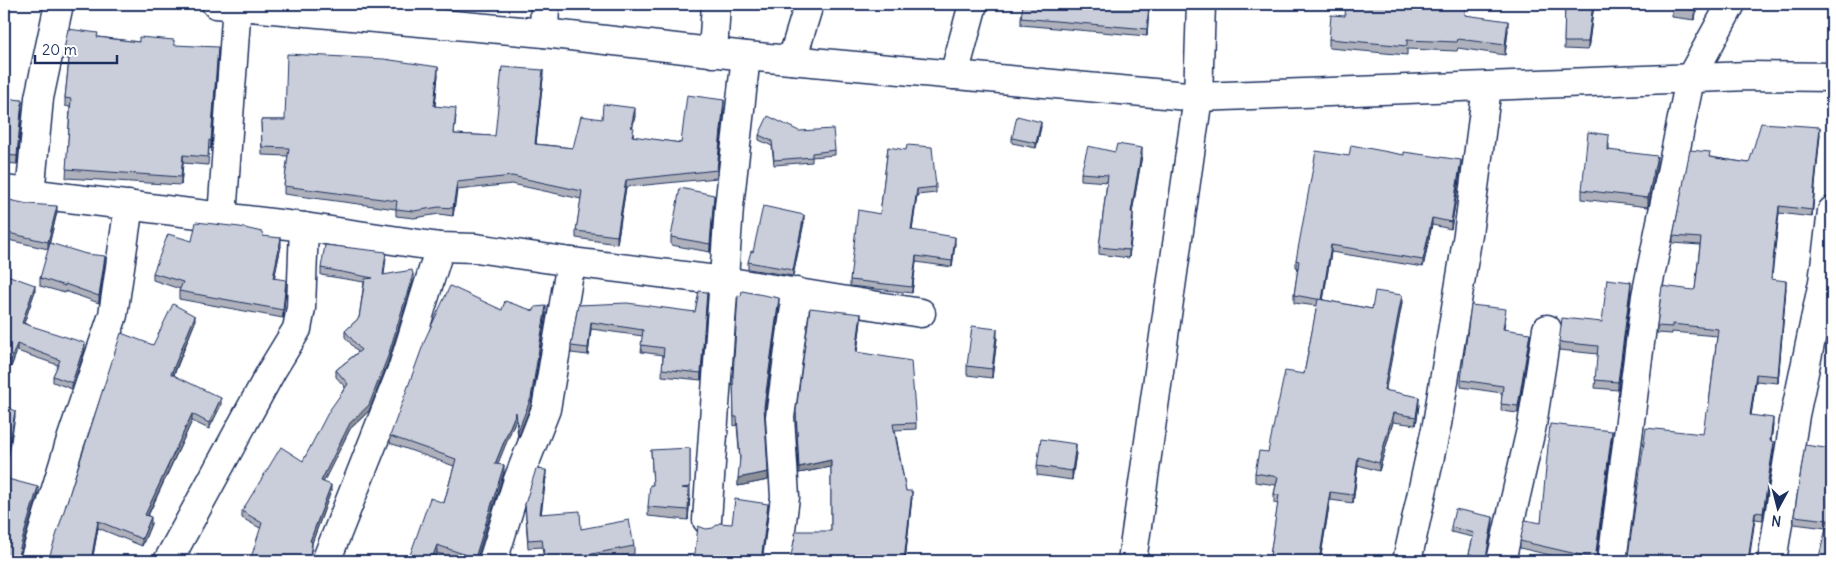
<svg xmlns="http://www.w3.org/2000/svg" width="1836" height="565" font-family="Delius,sans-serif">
<rect width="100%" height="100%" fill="#fff"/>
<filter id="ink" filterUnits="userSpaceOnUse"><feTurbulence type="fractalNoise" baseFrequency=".02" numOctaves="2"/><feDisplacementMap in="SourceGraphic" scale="10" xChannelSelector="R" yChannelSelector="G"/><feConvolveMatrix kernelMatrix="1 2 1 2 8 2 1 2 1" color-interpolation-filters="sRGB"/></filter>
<g filter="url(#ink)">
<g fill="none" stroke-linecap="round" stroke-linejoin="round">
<defs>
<g id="street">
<path d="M544,33L545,4"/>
<path d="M713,53L716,4"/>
<path d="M792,60L809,4"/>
<path d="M954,75L973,4"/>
<path d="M4,190L304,227L440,247L476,248L571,262L724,281L921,313"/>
<path d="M30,195L39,98L59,4"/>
<path d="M222,217L237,4"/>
<path d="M707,520L729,207L746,56"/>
<path d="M34,561L69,446L113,315L129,205"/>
<path d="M168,561L272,370L297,329L301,308L304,227"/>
<path d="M326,561L403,367L440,247"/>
<path d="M493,561L518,480L546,409L571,262"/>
<path d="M777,561L785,497L780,417L797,292"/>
<path d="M1132,561L1198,97L1201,4"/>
<path d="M1407,561L1437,424L1468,234L1487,87"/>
<path d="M1501,561L1532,425L1547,329"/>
<path d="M1612,561L1646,296L1690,79L1731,4"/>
<path d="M1772,561L1795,415L1823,282L1832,211"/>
</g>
<path id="secondary" d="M216,4L544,33L746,56L1198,97L1749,76L1832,77"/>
</defs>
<use href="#street" stroke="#1b2f5e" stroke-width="31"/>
<use href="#secondary" stroke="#1b2f5e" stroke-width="31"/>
<use href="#street" stroke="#fff" stroke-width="28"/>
<use href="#secondary" stroke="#fff" stroke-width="28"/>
</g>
<g fill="#aeb1bb" stroke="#1b2f5e">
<path d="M824,4H845V8L824,5Z"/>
<path d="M1565,4H1594L1588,50L1564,49Z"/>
<path d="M1697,4L1695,20L1672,17V7Z"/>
<path d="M1149,7L1147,36L1021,25V18Z"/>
<path d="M1466,15L1508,30L1505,55L1458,48L1457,51L1407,49V55L1329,48V39L1345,16Z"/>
<path d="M98,37L139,42L174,45L218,55L211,149L209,148L208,165L183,163L181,185L66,178L70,107L65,106V98L69,59L64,58V50Z"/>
<path d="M438,75L435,106L456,116L454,134L495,136L543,78L536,144L573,148L602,119L635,116L632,128L634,137L681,143L724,107L717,178L626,187L617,244L576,238V231L581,199L512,184L457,190L453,216L439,214L414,218L396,216V209L284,194V186L288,156L262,155L261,120H285Z"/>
<path d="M4,98L22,108L17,164L4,163Z"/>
<path d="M1041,127L1036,148L1012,143V138Z"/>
<path d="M1820,134L1812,217L1779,213L1771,279L1786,288L1778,383L1756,381L1751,415L1773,425L1771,442L1774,449L1763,520L1755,519L1703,434L1708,412L1717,336L1672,332V334L1657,333V326L1695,289L1700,245L1673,243V236L1710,157L1749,163Z"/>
<path d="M759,135L835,150V155L812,157V162L774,165L772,146L759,140Z"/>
<path d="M1609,144V150L1657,165L1648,207L1582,199V190Z"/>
<path d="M888,147L936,187V193L917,195L912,231L955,243L952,267L916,262L912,293L850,286V280L880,214Z"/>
<path d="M1115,152L1142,155L1132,212L1133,220L1129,258L1099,254V247L1107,182L1081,180V173Z"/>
<path d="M1349,156L1461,167L1451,229L1432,225L1423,267L1331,252L1323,300L1372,309L1402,303L1385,390L1419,405L1416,425L1393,422L1379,471L1358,465L1353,503L1330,500L1320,561H1256L1270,556L1278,504L1274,503V494L1276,485L1255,482V473L1268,452L1304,374L1317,306L1294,303V295L1298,268L1296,267V260Z"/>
<path d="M4,199L57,212L48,249L4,239Z"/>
<path d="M714,203L710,252L671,245V237Z"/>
<path d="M804,222L793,276L748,269V262Z"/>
<path d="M263,236L281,246L274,278L286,288L283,318L179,299V291L180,289L153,280V273L192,241Z"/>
<path d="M86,254L105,264L99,303L65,291V293L40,286V278Z"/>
<path d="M386,258L384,275L413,281L388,362L369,411L350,429L323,482L331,491L312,543V548L260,528L242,518V511L303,461L345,387L336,377V370L358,352L345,337V331L359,318L364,282L321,275V268Z"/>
<path d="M4,274L35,291L24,323L85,349L72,389L53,382V376L58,365L17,351L11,367L8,366L4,379Z"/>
<path d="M1631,290L1618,390L1595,388L1598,354L1559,350V342L1602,322Z"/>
<path d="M707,299L701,380L662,376L663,355L641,352L643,336L591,329L588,355L571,353V346L578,305L695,312Z"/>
<path d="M779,306L765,413L768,480L738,486L740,461L737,425L734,426L733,375Z"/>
<path d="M502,310L534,311L546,313L531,405L518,438L516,419L497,464L504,472L476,561H464L437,553L434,561L444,503L454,466L390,443V436Z"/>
<path d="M1506,316L1504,329L1530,340L1518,413L1501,411L1502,393L1461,387V380Z"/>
<path d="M861,321L857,352L916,423V429L895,430L906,491L912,497L905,561H790L831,531V467L799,473L796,411Z"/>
<path d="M195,322L174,375L221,405L209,429L192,421L148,516L151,524L142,546L98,528L92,561H48L153,345Z"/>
<path d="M997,338L992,378L967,375V366Z"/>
<path d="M1612,438L1597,555L1598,561H1575L1520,548V541L1541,523Z"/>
<path d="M1832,449V561L1826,528L1794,524V516Z"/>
<path d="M651,450L690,496L688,520L648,516V507L653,485Z"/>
<path d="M1076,453L1072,480L1037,475V466Z"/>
<path d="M546,477L541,514L581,529L634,546V554L595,561H544L542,547L528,548L525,504Z"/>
<path d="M1493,522L1486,561H1480L1469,559V554L1473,537L1451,532V527Z"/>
</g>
<g fill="#8d9099" stroke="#1b2f5e">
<path d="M1149,4V7L1147,36V29Z"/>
<path d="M1593,4H1594L1588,50V42Z"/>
<path d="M1696,4H1697L1695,20V10Z"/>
<path d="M1508,21V30L1505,55V45Z"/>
<path d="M218,47V55L211,149V141Z"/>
<path d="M438,67V75L434,113V106Z"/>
<path d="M543,70V78L535,152V144Z"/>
<path d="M22,100V108L17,164V156Z"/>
<path d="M724,100V107L717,178V170Z"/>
<path d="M635,108V116L631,135V127Z"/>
<path d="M1041,122V127L1036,148V143Z"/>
<path d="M1820,127V134L1812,217V210Z"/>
<path d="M1142,148V155L1131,219V212Z"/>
<path d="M183,155V163L181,185V177Z"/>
<path d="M1657,156V165L1648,207V198Z"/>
<path d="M1461,160V167L1451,229V222Z"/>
<path d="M626,180V187L617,244V236Z"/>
<path d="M457,182V190L453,216V208Z"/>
<path d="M917,189V195L911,236V230Z"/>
<path d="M714,195V203L710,252V244Z"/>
<path d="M57,206V212L48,249V242Z"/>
<path d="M1779,206V213L1771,286V279Z"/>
<path d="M1133,213V220L1129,258V250Z"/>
<path d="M804,215V222L793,276V270Z"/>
<path d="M1432,218V225L1423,267V260Z"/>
<path d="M955,237V243L952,267V261Z"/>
<path d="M281,238V246L273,285V278Z"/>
<path d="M1331,245V252L1322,307V300Z"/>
<path d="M105,256V264L99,303V296Z"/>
<path d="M916,256V262L912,293V287Z"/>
<path d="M413,274V281L388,362L369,411L350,429L321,487V481Z"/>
<path d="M286,280V288L283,318V310Z"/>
<path d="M1786,281V288L1778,383V376Z"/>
<path d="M1631,282V290L1618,390V382Z"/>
<path d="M35,285V291L22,329V323Z"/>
<path d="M707,292V299L701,380V373Z"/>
<path d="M1402,295V303L1384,399V390Z"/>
<path d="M779,298V306L764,415V407Z"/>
<path d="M546,306V313L531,405L518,438V431Z"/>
<path d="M861,314V321L856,359V352Z"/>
<path d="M195,316V322L171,380V374Z"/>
<path d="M591,322V329L588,355V348Z"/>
<path d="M997,329V338L992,378V369Z"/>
<path d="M1530,333V340L1518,413V406Z"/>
<path d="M85,343V349L72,389V383Z"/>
<path d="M17,344V351L11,367V360Z"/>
<path d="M8,359V366L4,379V373Z"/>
<path d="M1756,374V381L1750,422V415Z"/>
<path d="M1419,397V405L1416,425V417Z"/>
<path d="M221,398V405L209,429V423Z"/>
<path d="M15,411V417L4,484V478Z"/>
<path d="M516,412V419L495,471V464Z"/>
<path d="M1393,413V422L1379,471V463Z"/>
<path d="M192,414V421L145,521V515Z"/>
<path d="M1773,418V425L1770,448V441Z"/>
<path d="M1612,431V438L1596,559V552Z"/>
<path d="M1774,442V449L1763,520V513Z"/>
<path d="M1076,444V453L1072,480V471Z"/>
<path d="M690,448V496L688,520V510L682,498Z"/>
<path d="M1358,457V465L1353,503V495Z"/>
<path d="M831,460V467L799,473V467Z"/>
<path d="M504,465V472L476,561H475V558Z"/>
<path d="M546,470V477L540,522V514Z"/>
<path d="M768,472V480L738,486V478Z"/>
<path d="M331,485V491L312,543L310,561H309L310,541Z"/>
<path d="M38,487V494L19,557V551Z"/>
<path d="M912,491V497L905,561H904Z"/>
<path d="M1330,492V500L1320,561H1319Z"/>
<path d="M768,504V510L762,560V553Z"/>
<path d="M1755,512V519L1749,561H1748Z"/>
<path d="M151,517V524L142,546V539Z"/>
<path d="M1493,517V522L1486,561V558Z"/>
<path d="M98,521V528L92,561H91Z"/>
<path d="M437,545V553L434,561H431Z"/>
</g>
<g fill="#caceda" stroke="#1b2f5e">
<path d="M1023,4H1149L1147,29L1021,18Z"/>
<path d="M1346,4H1466L1465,15L1508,21L1505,45L1458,39L1457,42L1407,40V46L1329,39L1331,15L1345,16Z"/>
<path d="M1565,4H1593L1588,42H1564Z"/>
<path d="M1673,4H1696L1695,10L1672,7Z"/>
<path d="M68,29L98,33L97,37L139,42V37L174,40V45L218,47L211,141L209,140L208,157L183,155L181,177L66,169L71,99L65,98L70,50H64Z"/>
<path d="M287,54L384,59L438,67L434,106L456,108L454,134L495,136L502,67L543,70L535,144L573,148L581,116L602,119L603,104L635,108L631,127L634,128L632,136L681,143L687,95L724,100L717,170L626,180L617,236L576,231L582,191L512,176L457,182L453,208L439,207L414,211L396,209L397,201L284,186L289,148L262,147L261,120H285Z"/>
<path d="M4,98L22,100L17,156L4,155Z"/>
<path d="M768,116L799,131L833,129L835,150L812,153V157L774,160L772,141L759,135Z"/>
<path d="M1017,116L1041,122L1036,143L1012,138Z"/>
<path d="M1761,123L1820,127L1812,210L1779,206L1771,279L1786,281L1778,376L1756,374L1750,415L1773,418L1770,441L1774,442L1763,513L1755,512L1748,561H1624L1628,556L1646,428L1703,434L1706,412H1708L1718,329L1672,324V327L1657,326L1662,286L1693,290L1695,289L1701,238L1673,236L1690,150L1710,152L1709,157L1749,163Z"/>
<path d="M1588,132L1609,135L1608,150L1657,156L1648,198L1582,190Z"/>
<path d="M1117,144L1142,148L1131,212L1133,213L1129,250L1099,247L1108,175L1081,173L1088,146L1115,152Z"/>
<path d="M907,145L932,147L936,187L917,189L911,230L955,237L952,261L916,256L912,287L850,280L858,210L880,214L888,147L906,150Z"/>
<path d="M1351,145L1404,155V152L1461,160L1451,222L1432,218L1423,260L1331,245L1322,300L1294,295L1299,261L1296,260L1316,151L1349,156Z"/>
<path d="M680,188L714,195L710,244L671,237Z"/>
<path d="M4,199L28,204L57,206L48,242L4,232Z"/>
<path d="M763,206L804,215L793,270L748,262L751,251L753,252Z"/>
<path d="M196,222L240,227L262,232L263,236L281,238L273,278L286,280L283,310L179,291L183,282L153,273L168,234L192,241Z"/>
<path d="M50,243L86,254L105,256L99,296L65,284V286L40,278Z"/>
<path d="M325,245L386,252L383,275L412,270L413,274L388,356L369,405L350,423L321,481L331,485L310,541L312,542L309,561H250L262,523L242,511L281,447L303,461L329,411L348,384L336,370L361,350L345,331L359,318L365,279L373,278L321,268Z"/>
<path d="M4,274L35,285L22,323L85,343L72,383L53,376L60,360L17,344L11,360L8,359L4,373Z"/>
<path d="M1607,279L1631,282L1618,382L1595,380L1598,346L1559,342L1562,318L1602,322Z"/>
<path d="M450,286L502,310L505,301L534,311L535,307L546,306L531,398L518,431L516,412L495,464L504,465L475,558L437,545L431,561H408L430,498L444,503L456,459L390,436L426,337Z"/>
<path d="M699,291L707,292L701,373L662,369L664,348L641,345L643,330L591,322L588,348L571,346L578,305L627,303L695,312Z"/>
<path d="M742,291L779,298L764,407L768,472L738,478L740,458L737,417H734L733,375L738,295L741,296Z"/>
<path d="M1375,291L1402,295L1384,390L1419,397L1416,417L1393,413L1379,463L1358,457L1353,495L1330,492L1319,561H1256L1257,554L1270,556L1279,495L1274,494L1278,477L1255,473L1259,451L1268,452L1285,371L1304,374L1318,299L1372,309Z"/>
<path d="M173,304L195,316L171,374L221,398L209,423L192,414L145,515L151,517L142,539L98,521L91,561H48L121,333L153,345Z"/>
<path d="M1471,305L1506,309L1503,329L1530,333L1518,406L1501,404L1503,386L1461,380Z"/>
<path d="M810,308L861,314L856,352L911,361L916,423L893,424L906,491H912L904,561H790L796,531H831V460L799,467L796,411Z"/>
<path d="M972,326L997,329L992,369L967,366Z"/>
<path d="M4,406L15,411L4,478L38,487L19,551V559L20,561H4Z"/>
<path d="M1550,424L1612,431L1596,552L1598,559L1520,541L1525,520L1541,523Z"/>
<path d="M1041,439L1076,444L1072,471L1037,466Z"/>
<path d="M1805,445L1832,449V561H1818L1828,520L1794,516Z"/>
<path d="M690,448V487L682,488L689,489L688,510L648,507L650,485H653L651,450Z"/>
<path d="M536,469L546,470L540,514L580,511L581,529L629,520L634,546L555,561H545L542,539L528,540L525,504Z"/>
<path d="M735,499L768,504L762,553L763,561H694L698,526L706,529L713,528L719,523L732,524Z"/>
<path d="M1455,509L1493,517L1486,558L1469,554L1474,533L1451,527Z"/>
</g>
</g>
<rect width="1836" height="565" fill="none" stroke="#fff" stroke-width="20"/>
<rect x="10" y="10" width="1816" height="545" fill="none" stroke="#1b2f5e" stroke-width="2" filter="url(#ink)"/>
<g transform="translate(1778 508) rotate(187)" stroke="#ffffff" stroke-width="4" paint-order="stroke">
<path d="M0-4L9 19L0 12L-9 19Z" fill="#1b2f5e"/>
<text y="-8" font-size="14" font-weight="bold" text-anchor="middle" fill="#1b2f5e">N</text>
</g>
<path d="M35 55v8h82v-8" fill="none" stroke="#1b2f5e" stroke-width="2.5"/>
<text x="42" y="55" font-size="15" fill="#1b2f5e" stroke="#ffffff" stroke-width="4" paint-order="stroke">20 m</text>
</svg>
